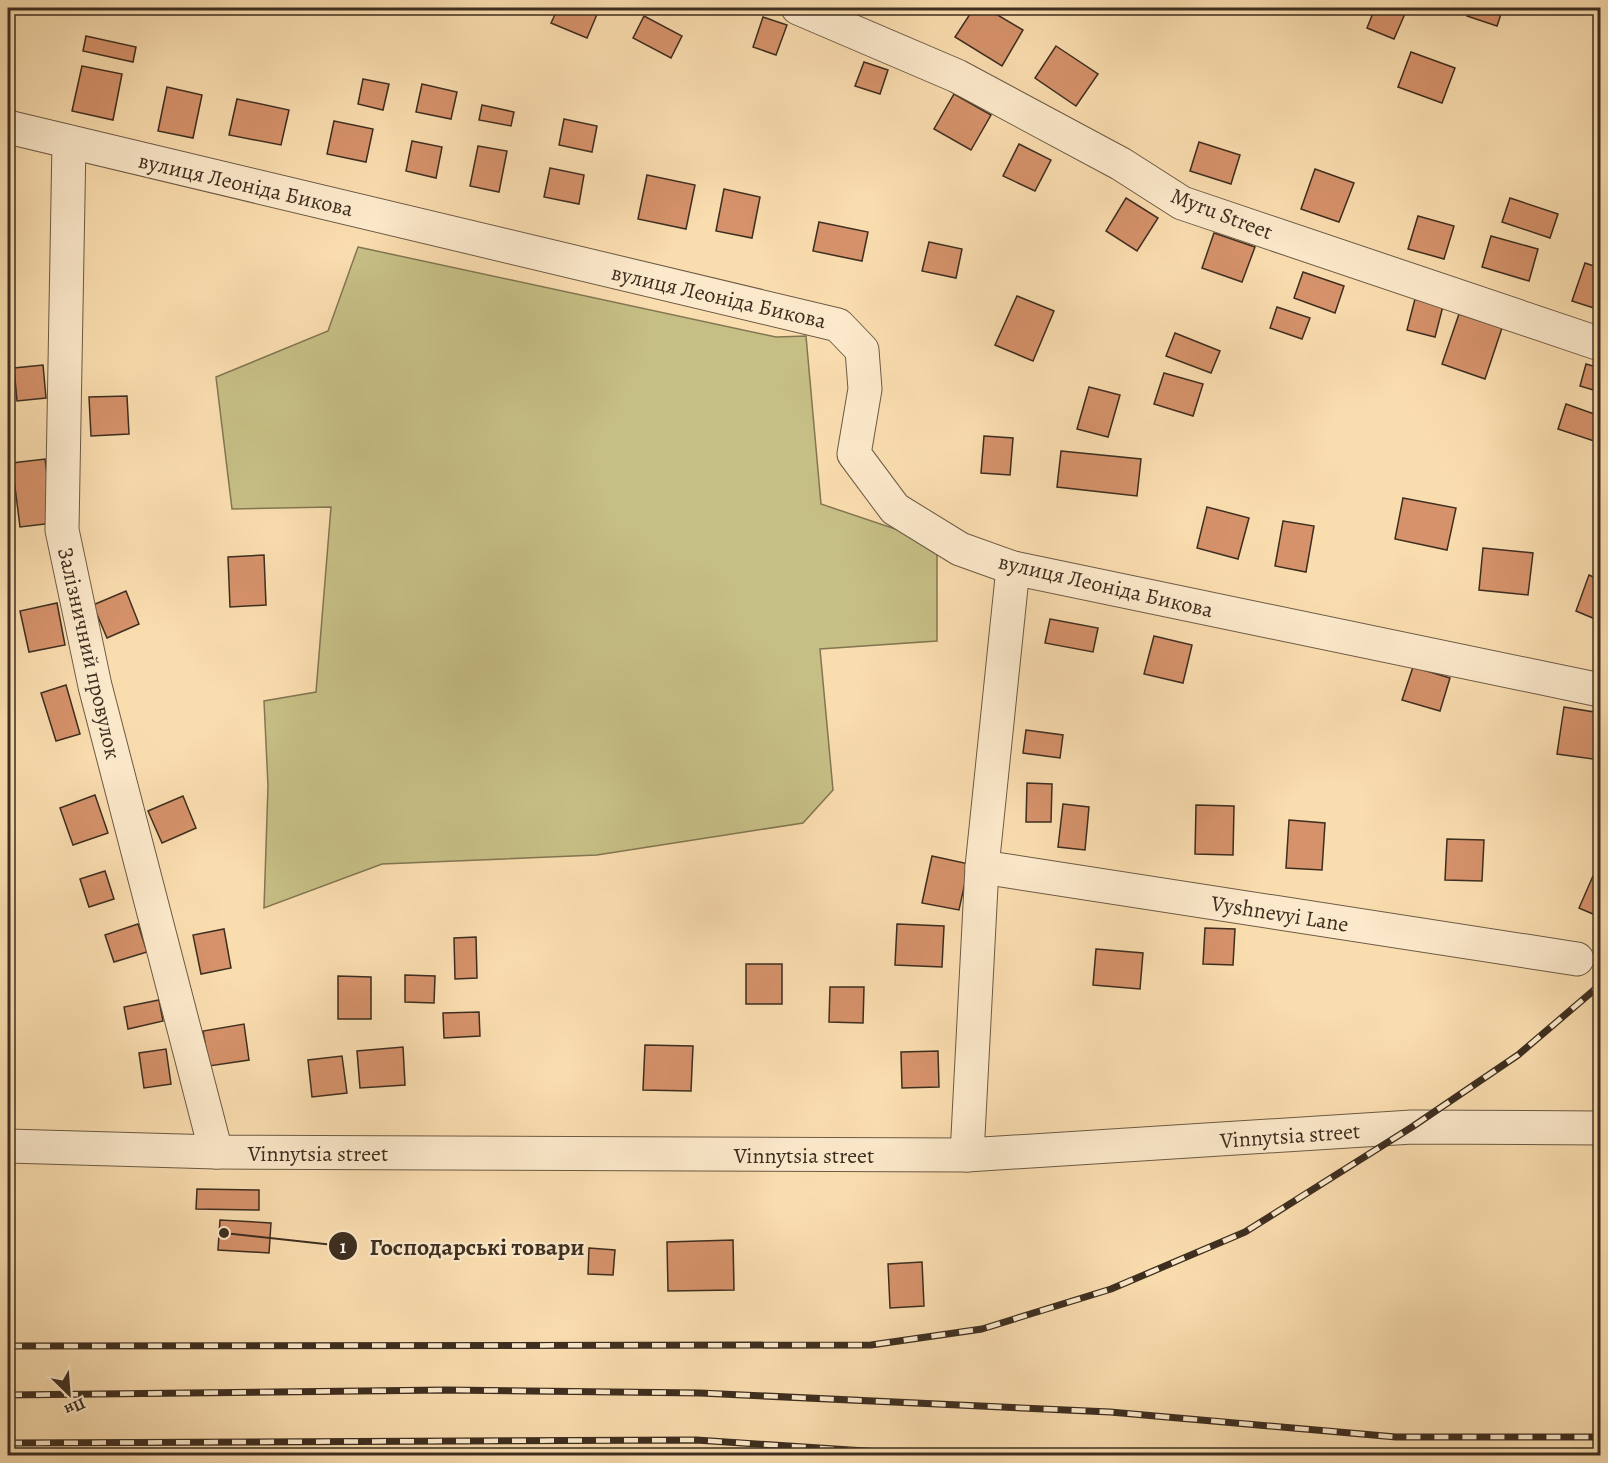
<svg xmlns="http://www.w3.org/2000/svg" width="1608" height="1463" font-family="Alegreya,serif">
<rect width="100%" height="100%" fill="#faddaf"/>
<filter id="stains"><feTurbulence type="fractalNoise" baseFrequency=".00333" numOctaves="4"/><feColorMatrix values="0 0 0 0 .2 0 0 0 0 .09 0 0 0 0 .02 0 0 0 .5 -.17"/></filter>
<radialGradient id="worn" r=".72"><stop offset=".6" stop-color="#630" stop-opacity="0"/><stop offset="1" stop-color="#630" stop-opacity=".3"/></radialGradient>
<path fill="#c6bf85" stroke="#827652" stroke-width="1.5" d="M358,247L776,337L806,336L821,504L937,543V641L820,649L833,790L803,823L597,855L382,864L264,908L268,786L264,701L316,692L331,507L232,509L216,377L328,331Z"/>
<g fill="#d6926b" stroke="#3d2e20" stroke-width="1.5">
<path d="M558,8H588L598,12L587,38L551,23Z"/>
<path d="M974,8H986L1023,30L1002,66L955,37Z"/>
<path d="M1375,8L1407,9L1394,39L1367,28Z"/>
<path d="M1470,8H1503L1497,26L1467,16Z"/>
<path d="M644,16L682,36L671,58L633,38Z"/>
<path d="M763,17L787,25L776,55L753,47Z"/>
<path d="M86,36L136,47L133,62L83,51Z"/>
<path d="M1056,46L1098,74L1076,106L1035,78Z"/>
<path d="M1411,52L1455,68L1442,103L1398,87Z"/>
<path d="M864,62L888,70L880,94L855,86Z"/>
<path d="M82,66L122,74L113,120L72,111Z"/>
<path d="M363,79L389,84L383,110L358,104Z"/>
<path d="M422,84L457,92L451,119L416,112Z"/>
<path d="M167,87L202,95L193,138L158,131Z"/>
<path d="M954,94L991,115L971,150L934,129Z"/>
<path d="M237,99L289,110L281,145L229,135Z"/>
<path d="M482,105L514,112L511,126L479,120Z"/>
<path d="M564,119L597,126L592,152L559,145Z"/>
<path d="M334,121L373,129L366,162L327,154Z"/>
<path d="M412,141L442,147L436,178L406,171Z"/>
<path d="M1199,142L1240,155L1231,184L1190,171Z"/>
<path d="M1019,144L1051,160L1035,191L1003,176Z"/>
<path d="M478,146L507,151L499,192L470,186Z"/>
<path d="M550,168L584,175L579,204L544,197Z"/>
<path d="M1315,169L1354,183L1339,222L1301,209Z"/>
<path d="M647,175L695,185L686,229L638,219Z"/>
<path d="M724,189L760,197L752,238L716,231Z"/>
<path d="M1126,198L1158,218L1137,251L1106,231Z"/>
<path d="M1510,198L1558,214L1550,238L1502,222Z"/>
<path d="M1418,216L1454,226L1444,259L1408,249Z"/>
<path d="M819,222L868,232L862,261L813,251Z"/>
<path d="M1214,233L1255,247L1242,282L1202,268Z"/>
<path d="M1491,236L1538,249L1529,281L1482,267Z"/>
<path d="M929,242L962,249L956,278L922,271Z"/>
<path d="M1585,263L1600,268V310L1572,301Z"/>
<path d="M1303,272L1344,286L1335,313L1294,298Z"/>
<path d="M1017,296L1054,311L1033,361L995,345Z"/>
<path d="M1415,299L1443,306L1435,337L1407,330Z"/>
<path d="M1277,307L1310,318L1302,339L1270,328Z"/>
<path d="M1459,314L1502,328L1485,379L1442,364Z"/>
<path d="M1175,333L1220,351L1211,373L1166,356Z"/>
<path d="M1586,364L1600,368V392L1580,386Z"/>
<path d="M43,365L46,398L17,401L14,368Z"/>
<path d="M1164,373L1203,384L1193,416L1154,404Z"/>
<path d="M1089,387L1120,395L1108,437L1077,429Z"/>
<path d="M127,396L129,434L91,436L89,397Z"/>
<path d="M1566,404L1600,416V443L1558,429Z"/>
<path d="M984,436L1013,438L1010,475L981,473Z"/>
<path d="M1061,451L1141,459L1137,496L1057,487Z"/>
<path d="M45,459L53,523L20,527L12,463Z"/>
<path d="M1403,498L1456,508L1447,550L1395,539Z"/>
<path d="M1207,507L1249,518L1238,559L1197,548Z"/>
<path d="M1283,521L1314,526L1306,572L1275,566Z"/>
<path d="M1483,548L1533,553L1528,595L1479,590Z"/>
<path d="M264,555L266,605L230,607L228,557Z"/>
<path d="M1589,575L1600,580V621L1576,611Z"/>
<path d="M126,591L139,624L107,638L93,605Z"/>
<path d="M57,603L65,645L29,652L20,611Z"/>
<path d="M1050,619L1098,628L1093,652L1045,643Z"/>
<path d="M1154,636L1192,645L1183,683L1144,674Z"/>
<path d="M1413,667L1450,678L1440,711L1402,700Z"/>
<path d="M66,685L80,734L56,741L41,693Z"/>
<path d="M1564,707L1600,713V760L1557,754Z"/>
<path d="M1026,730L1063,735L1060,758L1023,753Z"/>
<path d="M1027,783L1052,784L1051,822H1026Z"/>
<path d="M95,795L108,833L73,845L60,808Z"/>
<path d="M183,796L196,828L162,843L148,811Z"/>
<path d="M1063,804L1089,807L1085,850L1058,847Z"/>
<path d="M1196,805L1234,806L1233,855L1195,854Z"/>
<path d="M1289,820L1325,823L1322,870L1286,868Z"/>
<path d="M1447,839L1484,840L1482,881L1445,880Z"/>
<path d="M932,856L969,864L959,910L922,903Z"/>
<path d="M105,871L114,899L89,907L80,879Z"/>
<path d="M1593,876L1600,879V917L1579,908Z"/>
<path d="M138,924L147,952L114,962L105,935Z"/>
<path d="M897,924L944,926L942,967L895,965Z"/>
<path d="M1205,928L1235,929L1233,965L1203,964Z"/>
<path d="M224,929L231,968L201,974L193,935Z"/>
<path d="M476,937L477,978L455,979L454,938Z"/>
<path d="M1096,949L1143,953L1140,989L1093,985Z"/>
<rect x="746" y="964" width="36" height="40"/>
<path d="M405,975L435,976L434,1003L405,1002Z"/>
<path d="M338,976L371,977V1019H338Z"/>
<path d="M830,987H864L863,1023L829,1022Z"/>
<path d="M159,1000L163,1021L128,1029L124,1007Z"/>
<path d="M479,1012L480,1036L444,1038L443,1013Z"/>
<path d="M244,1024L249,1060L209,1066L203,1031Z"/>
<path d="M645,1045L693,1046L691,1091L643,1090Z"/>
<path d="M403,1047L405,1085L360,1088L357,1051Z"/>
<path d="M166,1049L171,1084L144,1088L139,1053Z"/>
<path d="M938,1051L939,1087L902,1088L901,1052Z"/>
<path d="M342,1056L347,1093L312,1097L308,1060Z"/>
<path d="M197,1189L259,1190V1210L196,1209Z"/>
<path d="M220,1220L271,1223L269,1253L218,1250Z"/>
<path d="M733,1240L734,1290L668,1291L667,1242Z"/>
<path d="M589,1248L615,1250L613,1275L588,1274Z"/>
<path d="M922,1262L924,1306L890,1308L888,1264Z"/>
</g>
<g fill="none" stroke-linecap="round" stroke-linejoin="round">
<defs>
<g id="minor">
<path d="M798,8L957,76L1121,164L1182,203L1600,344"/>
<path d="M8,127L838,325L862,350L865,389L854,454L895,509L960,549L1013,568L1600,690"/>
<path d="M69,142L62,530L95,686L216,1152"/>
<path d="M982,867L1577,959"/>
<path d="M8,1146L216,1152L967,1155L1412,1127L1600,1128"/>
<path d="M967,1155L982,867L1013,568"/>
</g>
</defs>
<use href="#minor" stroke="#6c5a44" stroke-width="35"/>
<use href="#minor" stroke="#fce9cb" stroke-width="33"/>
<defs>
<g id="rail">
<path d="M8,1346L871,1345L982,1329L1111,1289L1245,1232L1412,1127L1518,1055L1600,985"/>
<path d="M8,1395L446,1390L700,1393L1110,1412L1396,1437H1600"/>
<path d="M8,1443L696,1440L943,1456"/>
</g>
</defs>
<use href="#rail" stroke="#3d2e20" stroke-width="7"/>
<use href="#rail" stroke="#fce9cb" stroke-width="4.5" stroke-dasharray="14" stroke-linecap="butt"/>
</g>
<g text-anchor="middle" stroke-width="4.5" stroke-linejoin="round" paint-order="stroke">
<g font-size="22" fill="#3d2e20" stroke="#fce9cb">
<text transform="translate(246 184) rotate(13)" y="8">вулиця Леоніда Бикова</text>
<text transform="translate(1222 213) rotate(21)" y="8">Myru Street</text>
<text transform="translate(719 296) rotate(13)" y="8">вулиця Леоніда Бикова</text>
<text transform="translate(1106 585) rotate(13)" y="8">вулиця Леоніда Бикова</text>
<text transform="translate(90 653) rotate(77)" y="8">Залізничний провулок</text>
<text transform="translate(1280 913) rotate(9)" y="8">Vyshnevyi Lane</text>
<text transform="translate(1290 1135) rotate(-4)" y="8">Vinnytsia street</text>
<text x="318" y="1161">Vinnytsia street</text>
<text x="804" y="1163">Vinnytsia street</text>
</g>
</g>
<path fill="none" stroke="#3d2e20" stroke-width="2" d="M224 1233L343 1246"/>
<g fill="#3d2e20" stroke="#fce9cb" stroke-width="2">
<circle cx="224" cy="1233" r="6"/>
<circle cx="343" cy="1246" r="15"/>
</g>
<g font-size="18" text-anchor="middle" font-weight="bold" fill="#fff">
<text x="343" y="1253">1</text>
</g>
<g font-size="24" text-anchor="middle" font-weight="bold" fill="#3d2e20" stroke="#fce9cb" stroke-width="4.5" stroke-linejoin="round" paint-order="stroke">
<text x="477" y="1255">Господарські товари</text>
</g>
<rect width="1608" height="1463" fill="none" stroke="#faddaf" stroke-width="30"/>
<rect x="9" y="9" width="1590" height="1445" fill="none" stroke="#3d2e20" stroke-width="3"/>
<rect x="15" y="15" width="1578" height="1433" fill="none" stroke="#3d2e20" stroke-width="1.5"/>
<g transform="translate(69 1394) rotate(155)" stroke="#fce9cb" stroke-width="4.5" paint-order="stroke">
<path d="M0-4.5L10 22L0 15L-10 22Z" fill="#3d2e20"/>
<text y="-9" font-size="16" font-weight="bold" text-anchor="middle" fill="#3d2e20">Пн</text>
</g>
<rect width="100%" height="100%" filter="url(#stains)"/>
<rect width="100%" height="100%" fill="url(#worn)"/>
</svg>
